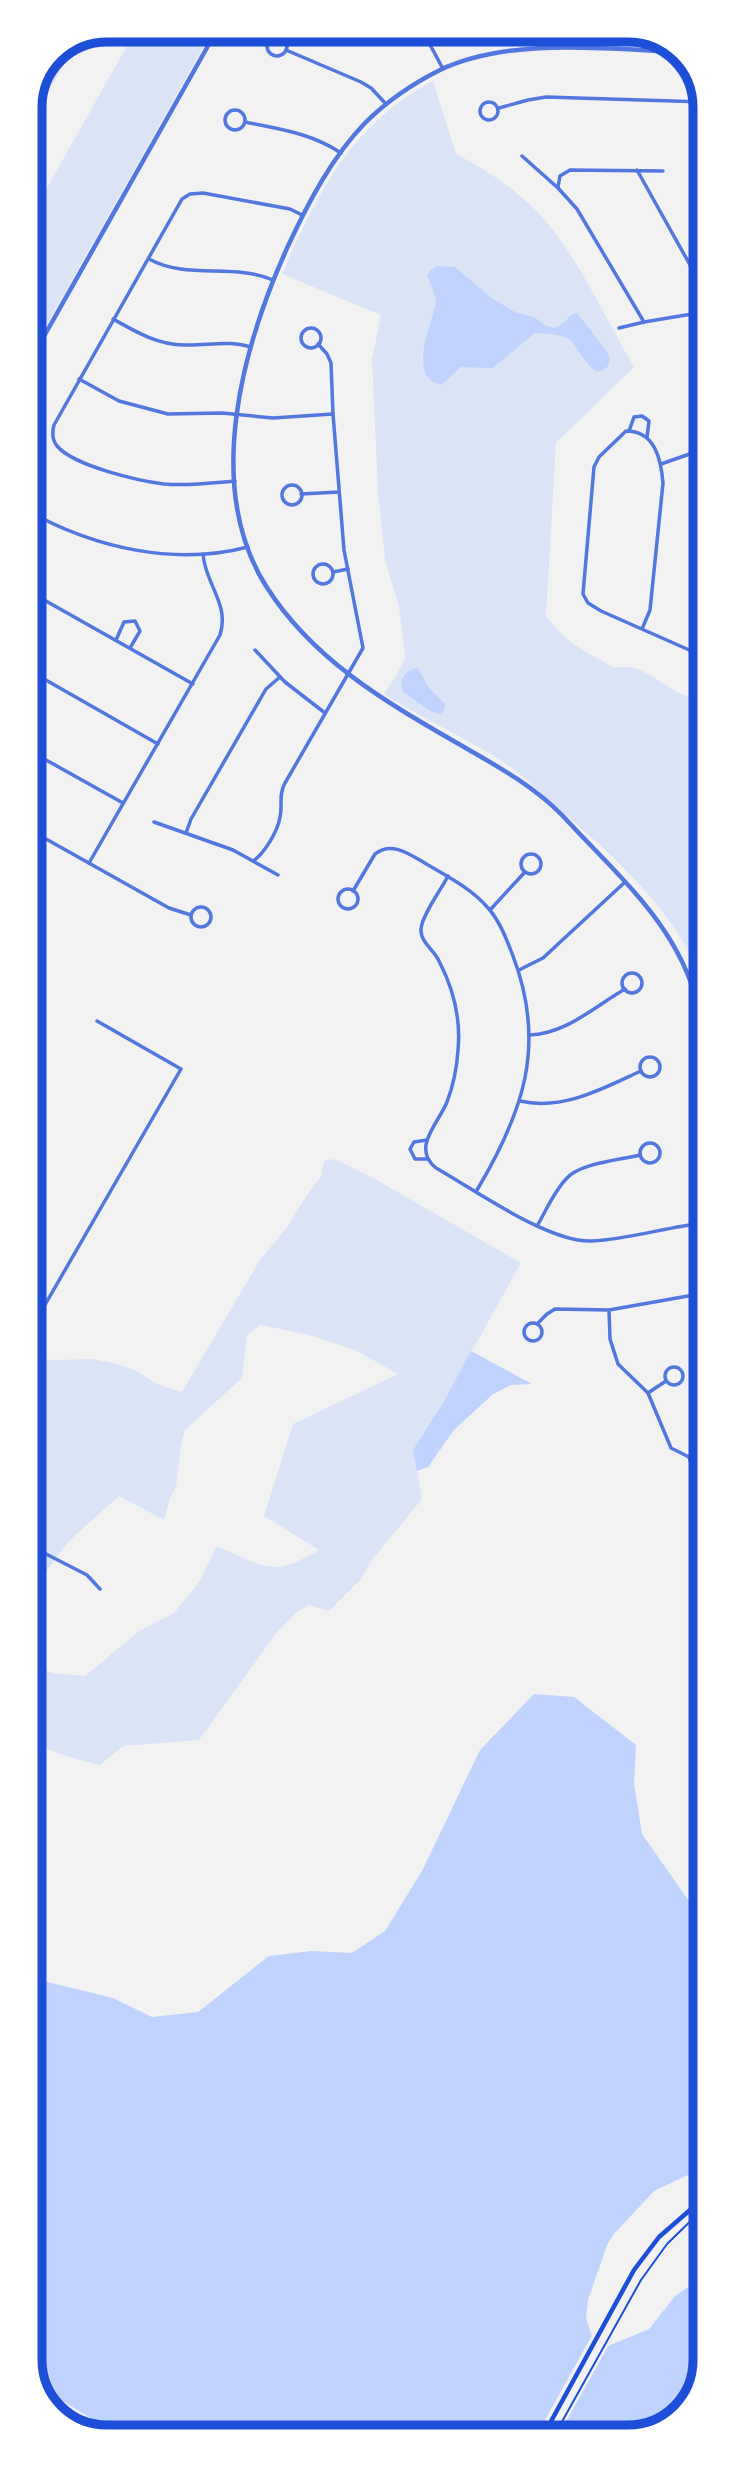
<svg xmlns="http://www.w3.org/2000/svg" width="735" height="2467" font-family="'Public Sans',sans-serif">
<rect width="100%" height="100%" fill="#f2f2f2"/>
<g fill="#dbe4f7">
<path d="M136,30H213L30,354V218Z"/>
<path d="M76,43L30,123V107L53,52Z"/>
<path d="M433,81L456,154C487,170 520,192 543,218C578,257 607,321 634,367L556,443L546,616C566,643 586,652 615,668C639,662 657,681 677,692C685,696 695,699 704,702V989C681,914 615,858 558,808C543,795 529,781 513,769C473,740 425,721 384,694L397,675L405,657L399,607L385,560L378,491L372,359L381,315L282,274C319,192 350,125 433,81Z"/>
<path d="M335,1159L375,1179L521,1263L443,1403L414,1450L422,1499L372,1560L360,1580L329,1611L309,1605L297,1612L278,1631L199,1740L123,1746L100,1765C76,1759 51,1754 31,1738V1660L51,1673L85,1676L139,1631L174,1613L200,1581L217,1546C264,1566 271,1579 319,1550L264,1516L293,1424L398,1374L355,1350L309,1335L261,1325L247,1335L242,1378L185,1430L181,1445L176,1487L170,1498L164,1520L119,1496L68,1542L31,1592V1355L52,1360L92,1359L118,1364L137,1371L157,1384L182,1392L260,1260L287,1227L309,1192L321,1177L324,1161Z"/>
</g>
<g fill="#bfd3fe">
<path d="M437,266L455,267L493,299L515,312L534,317L545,325L553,328L559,326L573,314L577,313L606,350L610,359C609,368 604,372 595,371C566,344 585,335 535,333L493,368L461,367L441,385C408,378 430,327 435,307C438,296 431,286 427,276L429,272Z"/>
<path d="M418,668L428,687L445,704L444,711L440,714L432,712L403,692C399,678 404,671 418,668Z"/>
<path d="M471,1351L532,1384L511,1385L493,1394L454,1430L428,1467L417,1471L413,1450L443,1403Z"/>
<path d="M534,1694L574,1697L636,1745L634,1784L642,1834L705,1924V2180L699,2176L688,2175L654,2191L613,2235L607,2245L588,2300L586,2317L592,2337L602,2347L608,2346L649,2329L675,2296L696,2282L705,2268V2360L686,2411L643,2436L121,2437L37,2385L31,2375V1978L113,1998L152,2017L198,2012L269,1956L312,1951L352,1953L385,1931L422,1871L480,1750Z"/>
</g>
<path fill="#f2f2f2" d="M594,2332L603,2343L611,2341L558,2436H536Z"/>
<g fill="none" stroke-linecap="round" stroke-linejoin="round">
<path stroke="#1d4ed8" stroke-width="2" d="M554,2436L641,2280L667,2244L705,2207"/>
<g stroke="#5277de" stroke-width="3.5">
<path d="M418,30L427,39L443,69"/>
<path d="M574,30V47"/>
<circle cx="277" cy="46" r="10"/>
<path d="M286,50L361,82L371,88L386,104"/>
<path d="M692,72V119L704,148"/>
<circle cx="489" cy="111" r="9"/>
<path d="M499,108L528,100L546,97L704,102"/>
<circle cx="235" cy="120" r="10"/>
<path d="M245,122C279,129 311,133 341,153"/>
<path d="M522,156L558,188L577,209L644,322"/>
<path d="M637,170L704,290"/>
<path d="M558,187L560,176L570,170L663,171"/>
<path d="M149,259C187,280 234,263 273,280"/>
<path d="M113,319C136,332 158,345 184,345C206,346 228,340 250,347"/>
<path d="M619,328L644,322L704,312"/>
<circle cx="311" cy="338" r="10"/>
<path d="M79,379L119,401L168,414L222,413L273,418L333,414"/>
<path d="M629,431L634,417L642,416L649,421L647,437"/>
<path d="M661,464L704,449"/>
<path d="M235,481C212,483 188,486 164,484C139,481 74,466 57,446C52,440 52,433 54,425L182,199L190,194L203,193L290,209L302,215"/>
<circle cx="292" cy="495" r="10"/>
<path d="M301,494L339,492"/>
<path d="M30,512C95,548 175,566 248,547"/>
<circle cx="323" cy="574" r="10"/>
<path d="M333,572L348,569"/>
<path d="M698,577L704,579"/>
<path d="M30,592L193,684"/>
<path d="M642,629L650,610L663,483C661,459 655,431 626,431L599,457L594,467L583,594L588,603L601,611L696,653L704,656"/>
<path d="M116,640L124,622L135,621L140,631L130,648"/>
<path d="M255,650L285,682L325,713"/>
<path d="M30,671L158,744"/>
<path d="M30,751L123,803"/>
<path d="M154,822L233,850L278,875"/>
<path d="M30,830L169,908L191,915"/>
<path d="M186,833L191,819L266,689L280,677"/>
<circle cx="531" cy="864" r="10"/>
<path d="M253,861C264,854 278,831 280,817C283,805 278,796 285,783L363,648L344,550L333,414L331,363L327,354L318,344"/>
<path d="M89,863L220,635C230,604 205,584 203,554"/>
<path d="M448,876C441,890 422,915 421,929C420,942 434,950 439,961C453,988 461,1019 458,1050C457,1067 453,1086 447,1102C438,1124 411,1148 436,1168C475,1190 549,1243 592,1241C630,1239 667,1227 704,1223"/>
<circle cx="348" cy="899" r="10"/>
<path d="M353,891L375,854C393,840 412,856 428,865C450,878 472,889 489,909C500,922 507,940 513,956C547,1045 523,1113 477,1190"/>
<circle cx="201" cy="917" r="10"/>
<path d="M490,910L525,872"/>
<path d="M519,970L543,958L624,883"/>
<circle cx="632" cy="983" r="10"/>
<path d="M529,1035C566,1034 594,1007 625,989"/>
<circle cx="650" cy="1067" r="10"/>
<path d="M520,1101C563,1111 604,1088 641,1071"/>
<path d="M427,1140L414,1142L410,1149L415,1159H428"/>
<circle cx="650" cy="1153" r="10"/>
<path d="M537,1226C546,1211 554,1191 567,1178C581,1163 620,1160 640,1155"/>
<path d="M609,1310L610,1339L618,1364L648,1393L671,1448L689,1457"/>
<circle cx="533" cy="1332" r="9"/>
<path d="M538,1323L547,1314L555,1309L609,1310L705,1293"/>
<path d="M31,1329L181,1069L97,1021"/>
<circle cx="674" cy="1376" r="9"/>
<path d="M648,1393L666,1381"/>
<path d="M705,1451L694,1450L689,1457L692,1466L698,1468L705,1465"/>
<path d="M31,1488L41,1508L37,1540L41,1547L46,1554L87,1575L100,1589"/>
<path d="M705,1552L696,1567L705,1622"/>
</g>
<g stroke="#5277de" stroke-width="4.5">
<path d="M681,52C605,49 509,37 440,70C412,84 387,101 365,123C332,157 308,203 288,246C243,345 203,486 266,586C312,659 384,701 457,743C495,765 531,784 562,815C627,886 692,936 704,1037"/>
<path d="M30,361L217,30"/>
</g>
<path stroke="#1d4ed8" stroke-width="4.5" d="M543,2436L634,2270L659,2237L705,2197"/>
</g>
<path d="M0 0H735V2467H0ZM107 42H628A65 65 0 0 1 693 107V2360A65 65 0 0 1 628 2425H107A65 65 0 0 1 42 2360V107A65 65 0 0 1 107 42Z" fill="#fff" fill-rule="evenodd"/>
<path fill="none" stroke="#1d4ed8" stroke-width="9" d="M107 42H628A65 65 0 0 1 693 107V2360A65 65 0 0 1 628 2425H107A65 65 0 0 1 42 2360V107A65 65 0 0 1 107 42Z"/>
</svg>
